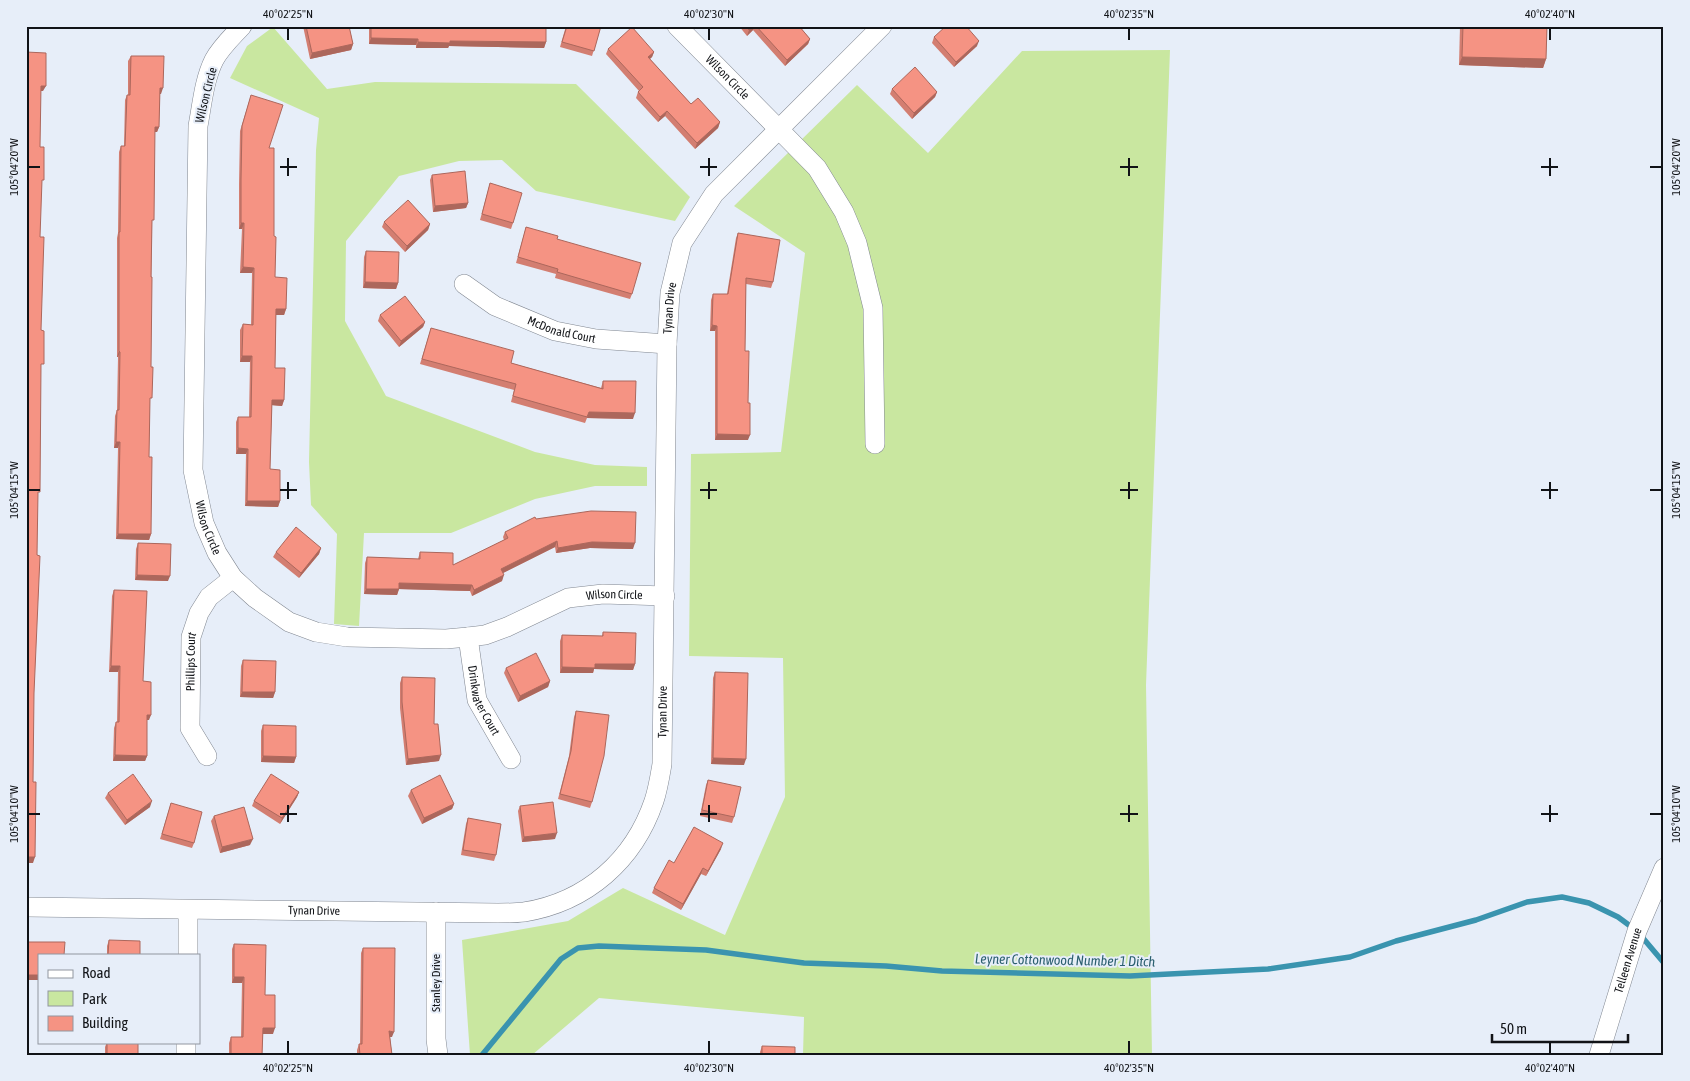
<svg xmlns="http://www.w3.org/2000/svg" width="1690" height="1081" font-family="'Asap Condensed',sans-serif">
<rect width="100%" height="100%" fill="#e7eef9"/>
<g fill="#c9e7a0">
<path d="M273,27L327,89L375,82L576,84L690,197L675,221L536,191L502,160L459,161L399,176L346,241L345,321L386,396L535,452L595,465L647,467V486H595L535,499L451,533H364L359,626L334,624L337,534L311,505L309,462L316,150L319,118L230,78L247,46Z"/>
<path d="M1170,50L1146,685L1152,1055H803L804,1017L599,998L532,1055H470L462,940L568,921L623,888L725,935L785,797L783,658L689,656L691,454L781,452L805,253L734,206L857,85L928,153L1022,51Z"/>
</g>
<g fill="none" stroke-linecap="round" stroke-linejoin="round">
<path stroke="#3a94af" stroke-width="5.5" d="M482,1055L561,959L578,948L599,946L706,950L804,963L886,966L942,971L1130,976L1268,969L1350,957L1396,941L1476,920L1527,902L1562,897L1589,903L1618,917L1637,931L1664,963"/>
<defs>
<g id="minor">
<path id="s1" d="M242,26C232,37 221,47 214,60C204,80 202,105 198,126L193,470L204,523L217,553L233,578L255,598L289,622L316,632L347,637L446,639L468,637L485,635L507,627L568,598L603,594L665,596"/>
<path id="s2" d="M677,26L817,168L844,212L857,243L873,308L875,444"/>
<path id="s3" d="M464,284L495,306L555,331L596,339L667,344"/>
<path id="s4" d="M468,637L477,700L511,759"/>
<path id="s5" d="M207,756L190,728L191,637L199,613L209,597L233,578"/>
<path id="s6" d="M26,907L498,913C507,913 516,913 524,912C587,902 634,860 654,801C658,789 660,776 662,764L667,344L670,293L682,243L714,194L882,26"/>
<path d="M436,912V1039L438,1055"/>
<path d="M188,955V910"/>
<path d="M186,1055V1042"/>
<path id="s7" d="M1599,1055L1637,931L1664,868"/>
</g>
</defs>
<use href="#minor" stroke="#818791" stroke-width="20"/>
<use href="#minor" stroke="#fff" stroke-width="19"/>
</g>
<g fill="#d37e71">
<path d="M303,26H349L353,44L351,50L310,59Z"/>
<path d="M369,26H546V42L544,48L449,46L448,48H416V45L369,44Z"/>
<path d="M566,26H601L592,56L560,47Z"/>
<path d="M739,26H799L810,39L808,44L785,66L753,30L747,36Z"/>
<path d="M1460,26H1547L1546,59L1543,68L1459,65Z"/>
<path d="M934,37L977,46L954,67L932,43Z"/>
<path d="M608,49L654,52L652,57L650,59L691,104L720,122L718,128L695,149L665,116L658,122L636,98L638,92L639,91L606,54Z"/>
<path d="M131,56L161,94H160L159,127L157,132H154L152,224L149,457L151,534L149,540L116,539L118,448H114L115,416L117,410L118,357H117V238L118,233L119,152L121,146H124L125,100L127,95H128V61Z"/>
<path d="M892,89L937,92L935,97L912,119L890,94Z"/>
<path d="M251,95L269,148L275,277L286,309L284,315H276L275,368L284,400L282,406L272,405L270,469L280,501L278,507L245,506L246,454H236V422L238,417H249L250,362H240V330L243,324L251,325L252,273H240L242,229H239V184L240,131Z"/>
<path d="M432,175L468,203L466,208L433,212L430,180Z"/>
<path d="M490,183L513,223L511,229L480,220Z"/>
<path d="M384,222L430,224L428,230L405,252L382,227Z"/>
<path d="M526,227L557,239L632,294L630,299L555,278L556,274L516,263Z"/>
<path d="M738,233L773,282L771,288L746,284L745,351L748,440H715V331H710L711,300L713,294H727L736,238Z"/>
<path d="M366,251L398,283L396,289L363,288L364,257Z"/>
<path d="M380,315L425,322L423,327L399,347L378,321Z"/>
<path d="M431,328L511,363L601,388L603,381L633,419L587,418L585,423L511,402L514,390L420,364Z"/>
<path d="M536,519L633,549L590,548L556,553L555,547L503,573L502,581L472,596L470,591L399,589L397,595L364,594L365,563L367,557L418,559L420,552L453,565L504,540L503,537L505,532Z"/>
<path d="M138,543L168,581L135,580L136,549Z"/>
<path d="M321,548L319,554L299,578L273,557L276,552Z"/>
<path d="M114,590L143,681L149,720H147V756L145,761H113L114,728L116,722H117L118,672H109L112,596Z"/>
<path d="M603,632L635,664L633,670L594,669L593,673H560V641L562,635L602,636Z"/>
<path d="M243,660L275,692L273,698L240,697L241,666Z"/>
<path d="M506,668L550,681L548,687L518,702L504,673Z"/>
<path d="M715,672L744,765L711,764L713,678Z"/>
<path d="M402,677L434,724L439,761L406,765L400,708V683Z"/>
<path d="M576,711L592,802L590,808L558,799L569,756L574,717Z"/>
<path d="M263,725L296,757L294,763L261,762V731Z"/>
<path d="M708,780L734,817L732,823L700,816L706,785Z"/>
<path d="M411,790L454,804L452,809L422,824L408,796Z"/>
<path d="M299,792L297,797L280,824L252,806L254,801Z"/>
<path d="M108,793L150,807L125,825L105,798Z"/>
<path d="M171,803L194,843L192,848L160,839Z"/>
<path d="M520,806L555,839L522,842L518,811Z"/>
<path d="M214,816L250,845L220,853L211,821Z"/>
<path d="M468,818L496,855L494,861L461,855L466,824Z"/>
<path d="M721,849L706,876L701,874L681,910L652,893L654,888L674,863Z"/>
<path d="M109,940L140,955H107V946Z"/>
<path d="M234,944L265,995L273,1034H263L262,1055H229V1043L231,1037H241L242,983H232V949Z"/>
<path d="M363,948L392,1037H390L392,1055H357V1050L359,1044H360L361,953Z"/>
<path d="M107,1042L138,1055H105V1047Z"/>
<path d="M762,1046L795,1055H760V1052Z"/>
</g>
<g fill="#ac675c">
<path d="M140,26H172L171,28H140Z"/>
<path d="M753,26H754L753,30L747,36L749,30Z"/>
<path d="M371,38L418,39L416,45L369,44Z"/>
<path d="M810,39L808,44L785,66L787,60Z"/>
<path d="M450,41L546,42L544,48L449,46L448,48H416L418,42Z"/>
<path d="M979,41L977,46L954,67L956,62Z"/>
<path d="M353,44L351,50L310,59L312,53Z"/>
<path d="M654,52L652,57L646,62L648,57Z"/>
<path d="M1462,57L1546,59L1543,68L1459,65Z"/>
<path d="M41,86H46L43,91H39Z"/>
<path d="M160,88H163L161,94H158Z"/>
<path d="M937,92L935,97L912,119L914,113Z"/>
<path d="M667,111L665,116L658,122L660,117Z"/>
<path d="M720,122L718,128L695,149L697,143Z"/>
<path d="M155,127H159L157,132H152Z"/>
<path d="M468,203L466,208L433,212L435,206Z"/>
<path d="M241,223H244L242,229H239Z"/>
<path d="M430,224L428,230L405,252L407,246Z"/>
<path d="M243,267L254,268L252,273H240Z"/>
<path d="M365,282L398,283L396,289L363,288Z"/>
<path d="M276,309H286L284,315H274Z"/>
<path d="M425,322L423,327L399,347L401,341Z"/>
<path d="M712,325L717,326L715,331H710Z"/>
<path d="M119,351L120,352L118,357H117Z"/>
<path d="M242,356H252L250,362H240Z"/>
<path d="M272,400H284L282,406L270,405Z"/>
<path d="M589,412L635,413L633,419L587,418Z"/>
<path d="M717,434L750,435L748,440H715Z"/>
<path d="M116,442H120L118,448H114Z"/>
<path d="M238,448L248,449L246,454H236Z"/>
<path d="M247,501H280L278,507L245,506Z"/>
<path d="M118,534H151L149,540L116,539Z"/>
<path d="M557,541L555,547L499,575L501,569Z"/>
<path d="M592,542L635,543L633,549L590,548L556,553L558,548Z"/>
<path d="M321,548L319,554L299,578L301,573Z"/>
<path d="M137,575L170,576L168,581L135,580Z"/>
<path d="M504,575L502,581L472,596L474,590Z"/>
<path d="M399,583L472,585L470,591L397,589Z"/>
<path d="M366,589H399L397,595L364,594Z"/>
<path d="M595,664H635L633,670L594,669L593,673H560L562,667Z"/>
<path d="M111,666H120L118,672H109Z"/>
<path d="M550,681L548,687L518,702L520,696Z"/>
<path d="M242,692H275L273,698L240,697Z"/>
<path d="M147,715H151L149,720H145Z"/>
<path d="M115,755L147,756L145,761H113Z"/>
<path d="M441,755L439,761L406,765L408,759Z"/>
<path d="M263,756L296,757L294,763L261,762Z"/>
<path d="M713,758L746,759L744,765L711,764Z"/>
<path d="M299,792L297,797L280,824L282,818Z"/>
<path d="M152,801L150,807L125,825L127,820Z"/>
<path d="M454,804L452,809L422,824L424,818Z"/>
<path d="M557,833L555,839L522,842L524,837Z"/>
<path d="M253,839L250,845L220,853L222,847Z"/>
<path d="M723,843L721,849L706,876L708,871Z"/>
<path d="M26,857H35L33,863H26Z"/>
<path d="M703,868L701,874L681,910L683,904Z"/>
<rect x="26" y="975" width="13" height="5"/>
<path d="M234,977H244L242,983H232Z"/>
<path d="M263,1028H275L273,1034H261Z"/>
<path d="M389,1031L394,1032L392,1037H387Z"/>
</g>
<g fill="#f59383" stroke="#ac675c">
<path d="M306,26H349L353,44L312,53Z"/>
<path d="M371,26H546V42L450,41V43L418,42V39L371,38Z"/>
<path d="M567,26H601L594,51L562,42Z"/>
<path d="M746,26H753L749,30Z"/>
<path d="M756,26H799L810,39L787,60Z"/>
<path d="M946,26H966L979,41L956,62L934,37Z"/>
<path d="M1463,26H1547L1546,59L1462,57Z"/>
<path d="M632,27L654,52L648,57L691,104L698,98L720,122L697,143L667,111L660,117L638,92L643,87L608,49Z"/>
<path d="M26,52L46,53V86H41L40,147H44V180H42L40,237H44L41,330L44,331V364H41L40,492H38L37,555L40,556L34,693L33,782H36L35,857H26Z"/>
<path d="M131,56H164L163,88H160L159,127H155L154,220H152L151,277H152L151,367H153L152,398H150L149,457H152L151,534H118L120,442H116L117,410H119L120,352L119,351V232H120L121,146H125L127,95H130Z"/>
<path d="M915,67L937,92L914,113L892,89Z"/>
<path d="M251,95L283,105L269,148H274V236L276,237L275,277L287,278L286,309H276L275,368H285L284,400H272L270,469L280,470V501H247L248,449L238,448V417H251L252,356H242L243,324L253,325L254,268L243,267L244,223H241V179L242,126Z"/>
<path d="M465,171L468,203L435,206L432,175Z"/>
<path d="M490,183L522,193L513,223L482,214Z"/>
<path d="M408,200L430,224L407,246L384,222Z"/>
<path d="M526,227L558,236L557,239L641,263L632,294L557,272L558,269L518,257Z"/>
<path d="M738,233L780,240L773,282L746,278L745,351H749L748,403H750V435L717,434V326L712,325L713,294H728Z"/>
<path d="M366,251L399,252L398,283L365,282Z"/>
<path d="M405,296L425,322L401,341L380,315Z"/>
<path d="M431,328L514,351L511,363L603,389V381H636L635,413L589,412L587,417L513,396L516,384L422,359Z"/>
<path d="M591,511L636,512L635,543L592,542L558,548L557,541L501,569L504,575L474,590L472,585L399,583V589H366L367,557L420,559V552L453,553V565L508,538L505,532L535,517L536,519Z"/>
<path d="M296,527L321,548L301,573L276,552Z"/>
<path d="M138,543L171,544L170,576L137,575Z"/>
<path d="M114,590L147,591L143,681L151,682V715H147V756L115,755L116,722H119L120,666H111Z"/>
<path d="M603,632L636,633L635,664H595V668L562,667V635L603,636Z"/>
<path d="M536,653L550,681L520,696L506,668Z"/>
<path d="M243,660L276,661L275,692H242Z"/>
<path d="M715,672L748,673L746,759L713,758Z"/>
<path d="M402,677L435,678L434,724H438L441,755L408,759L402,702Z"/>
<path d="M576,711L609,715L604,756L592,802L560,794L571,751Z"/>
<path d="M263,725L296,726V757L263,756Z"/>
<path d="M133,774L152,801L127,820L108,793Z"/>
<path d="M271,774L299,792L282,818L254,801Z"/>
<path d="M440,775L454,804L424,818L411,790Z"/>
<path d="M708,780L741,787L734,817L702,810Z"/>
<path d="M553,802L557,833L524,837L520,806Z"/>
<path d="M171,803L202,812L194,843L162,834Z"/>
<path d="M244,807L253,839L222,847L214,816Z"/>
<path d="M468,818L501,824L496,855L463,850Z"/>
<path d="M694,827L723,843L708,871L703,868L683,904L654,888L669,860L674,863Z"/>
<path d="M109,940L140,941V955H108Z"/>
<path d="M26,942H65L64,955H39V975H26Z"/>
<path d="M234,944L266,945L265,995H275V1028H263L262,1055H231V1037H243L244,977H234Z"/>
<path d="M363,948H395L394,1032L389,1031L392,1055H360L359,1044H362Z"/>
<rect x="107" y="1042" width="31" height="13"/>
<path d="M762,1046L795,1047V1055H762Z"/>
</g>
<path fill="none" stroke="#111317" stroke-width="2" d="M288,28V40M709,28V40M1129,28V40M1550,28V40M288,158V176M709,158V176M1129,158V176M1550,158V176M28,167H40M280,167H297M700,167H717M1120,167H1138M1541,167H1558M1650,167H1662M288,482V499M709,482V499M1129,482V499M1550,482V499M28,490H40M280,490H297M700,490H717M1120,490H1138M1541,490H1558M1650,490H1662M288,805V822M709,805V822M1129,805V822M1550,805V822M28,814H40M280,814H297M700,814H717M1120,814H1138M1541,814H1558M1650,814H1662M288,1041V1054M709,1041V1054M1129,1041V1054M1550,1041V1054"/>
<g text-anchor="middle" stroke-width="4" stroke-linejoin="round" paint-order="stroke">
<g font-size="12" fill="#111317" stroke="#e7eef9">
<text dy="4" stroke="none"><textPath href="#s2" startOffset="72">Wilson Circle</textPath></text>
<text transform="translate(206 95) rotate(-76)" y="4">Wilson Circle</text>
<text dy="4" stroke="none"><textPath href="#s6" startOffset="1172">Tynan Drive</textPath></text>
<text dy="4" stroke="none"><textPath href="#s3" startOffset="109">McDonald Court</textPath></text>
<text dy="4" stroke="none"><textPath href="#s1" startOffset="516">Wilson Circle</textPath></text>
<text dy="4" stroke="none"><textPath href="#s1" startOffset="980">Wilson Circle</textPath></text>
<text dy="4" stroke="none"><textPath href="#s5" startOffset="99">Phillips Court</textPath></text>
<text dy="4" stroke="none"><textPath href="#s4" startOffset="66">Drinkwater Court</textPath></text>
<text dy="4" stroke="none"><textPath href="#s6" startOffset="768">Tynan Drive</textPath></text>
<text dy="4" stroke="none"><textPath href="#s6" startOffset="288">Tynan Drive</textPath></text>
<text dy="4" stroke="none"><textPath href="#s7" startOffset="99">Telleen Avenue</textPath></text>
<text transform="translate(436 983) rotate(-90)" y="4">Stanley Drive</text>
</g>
<g font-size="14" font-style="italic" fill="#2b5f6f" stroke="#e7eef9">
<text transform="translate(1065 960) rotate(1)" y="5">Leyner Cottonwood Number 1 Ditch</text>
</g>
</g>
<rect width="1690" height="1081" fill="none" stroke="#e7eef9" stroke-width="55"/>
<rect x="38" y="954" width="162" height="90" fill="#e7eef9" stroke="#91969f"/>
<rect x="48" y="970" width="25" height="8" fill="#ffffff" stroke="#91969f"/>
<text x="82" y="978" font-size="15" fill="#111317">Road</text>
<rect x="48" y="991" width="25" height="15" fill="#c9e7a0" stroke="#91969f"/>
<text x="82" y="1004" font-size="15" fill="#111317">Park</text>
<rect x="48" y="1016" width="25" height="15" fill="#f59383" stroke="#91969f"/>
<text x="82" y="1028" font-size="15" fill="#111317">Building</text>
<path d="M1492 1034v8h136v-8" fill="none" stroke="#111317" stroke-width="2.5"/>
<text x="1500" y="1034" font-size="15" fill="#111317" stroke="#e7eef9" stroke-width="4" paint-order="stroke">50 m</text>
<rect x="28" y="28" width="1634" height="1026" fill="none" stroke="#111317" stroke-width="2"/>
<g font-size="12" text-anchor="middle" fill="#111317">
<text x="288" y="18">40°02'25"N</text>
<text x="709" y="18">40°02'30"N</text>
<text x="1129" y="18">40°02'35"N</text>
<text x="1550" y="18">40°02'40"N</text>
<text transform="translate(1676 167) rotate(-90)" y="4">105°04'20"W</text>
<text transform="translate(14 167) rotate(-90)" y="4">105°04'20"W</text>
<text transform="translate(1676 490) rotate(-90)" y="4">105°04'15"W</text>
<text transform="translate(14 490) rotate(-90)" y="4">105°04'15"W</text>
<text transform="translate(1676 814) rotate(-90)" y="4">105°04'10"W</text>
<text transform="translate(14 814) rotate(-90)" y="4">105°04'10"W</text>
<text x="288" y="1072">40°02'25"N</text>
<text x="709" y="1072">40°02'30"N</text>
<text x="1129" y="1072">40°02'35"N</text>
<text x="1550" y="1072">40°02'40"N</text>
</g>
</svg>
